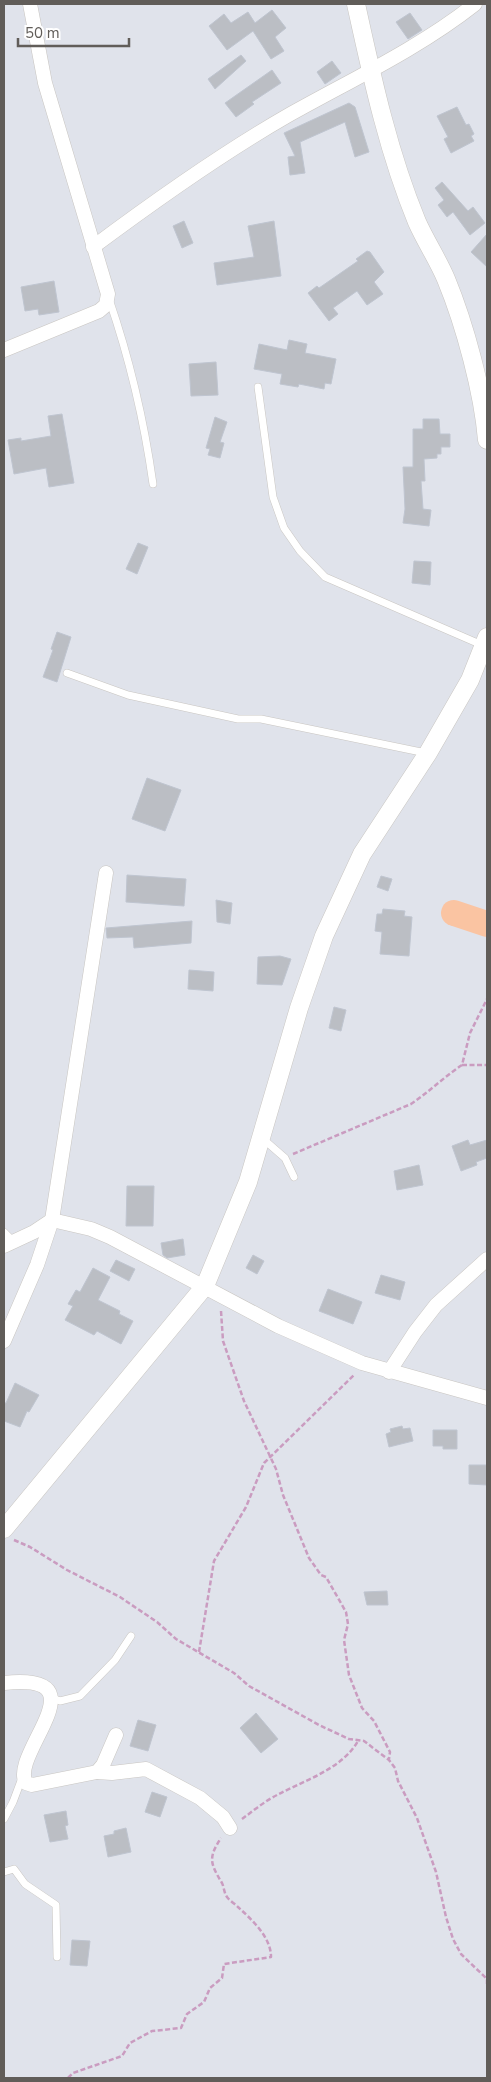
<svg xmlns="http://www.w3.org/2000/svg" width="491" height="2082" font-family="'Nunito Sans',sans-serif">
<rect width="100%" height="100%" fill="#e0e3eb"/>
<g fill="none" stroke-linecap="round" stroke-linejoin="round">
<path stroke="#fac4a2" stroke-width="26" d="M454,913L487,924"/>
</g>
<g fill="#bbbec4" stroke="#bfc5d0">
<path d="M272,10L286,28L275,37L284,51L271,59L253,31L227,50L209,26L224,14L231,23L248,12L255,23Z"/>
<path d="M410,13L422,30L408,39L396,22Z"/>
<path d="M241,55L246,61L215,89L208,79Z"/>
<path d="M332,61L341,73L325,84L317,72Z"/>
<path d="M272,70L281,83L252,102L254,104L236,117L225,103Z"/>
<path d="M349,103L355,107L369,152L355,157L345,122L300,142L305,173L290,175L288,157L295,156L284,133Z"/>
<path d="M457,107L466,125L469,124L474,134L471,136L474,141L451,153L444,139L448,137L437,116Z"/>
<path d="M442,182L468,211L473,207L485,223L470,235L453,212L447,217L438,205L444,200L435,188Z"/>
<path d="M184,221L193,243L182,248L173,226Z"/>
<path d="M274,221L281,276L217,285L214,263L254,257L248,226Z"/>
<path d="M487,234V267L471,252Z"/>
<path d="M367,251L370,252L384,272L374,282L383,294L367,305L357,291L333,308L338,314L329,321L308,293L317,286L319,288L358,261L356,259Z"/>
<path d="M54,281L59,312L39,315L38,309L25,311L21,287Z"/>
<path d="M289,340L307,344L305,353L336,359L331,384L325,383L324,389L299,384L298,387L280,384L282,374L254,369L259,344L287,350Z"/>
<path d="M216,362L218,395L191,396L189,364Z"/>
<path d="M62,414L74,483L49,487L46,468L14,474L8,440L21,438V441L51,436L48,416Z"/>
<path d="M215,417L227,422L220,442L224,443L220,458L208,455L210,449L206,448Z"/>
<path d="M423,419H439L440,434H450V447H441V454H437V458L424,459L425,481H421L423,509L431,510L429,526L403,523L405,509L403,467H413V429H423Z"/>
<path d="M138,543L148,547L137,574L126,569Z"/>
<path d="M414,561L431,562L430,585L412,583Z"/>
<path d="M57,632L71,637L57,682L43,677L53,650L51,649Z"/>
<path d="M147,778L181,790L165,831L132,819Z"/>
<path d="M127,875L186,879L184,906L126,902Z"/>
<path d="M381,876L392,879L388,891L377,887Z"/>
<path d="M216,900L232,903L230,924L217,922Z"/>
<path d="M383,909L405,911L404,916L412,917L409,956L380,954L382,932L375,931L377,914H382Z"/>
<path d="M192,921L191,943L134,948L133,937L107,938L106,928Z"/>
<path d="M280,956L291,959L282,985L257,984L258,957Z"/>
<path d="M189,970L214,972L213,991L188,989Z"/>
<path d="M334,1007L346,1010L341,1031L329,1028Z"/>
<path d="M468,1140L470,1145L487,1140V1158L476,1162L477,1165L461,1171L452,1146Z"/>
<path d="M419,1165L423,1185L397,1190L394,1171Z"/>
<path d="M127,1186H154L153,1226H126Z"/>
<path d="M183,1239L185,1255L167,1258L163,1255L161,1243Z"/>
<path d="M253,1255L264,1261L257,1274L246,1268Z"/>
<path d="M116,1260L135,1269L129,1281L110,1271Z"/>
<path d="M93,1268L110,1277L98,1300L120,1311L119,1314L133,1321L121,1344L97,1331L94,1335L65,1320L73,1306L68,1304L76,1290L80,1292Z"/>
<path d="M381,1275L405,1282L400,1300L375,1293Z"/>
<path d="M328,1289L362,1302L353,1324L319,1311Z"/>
<path d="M15,1383L39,1395L29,1412L27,1411L20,1427L4,1421V1403H6Z"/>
<path d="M402,1426L403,1429L410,1428L413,1441L389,1447L386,1434L391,1432L390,1429Z"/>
<path d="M433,1430H457V1449H443V1446H433Z"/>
<path d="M469,1465H487V1485L469,1484Z"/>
<path d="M387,1591L388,1605H367L364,1592Z"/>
<path d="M256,1713L278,1739L261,1753L240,1728Z"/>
<path d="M138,1720L156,1725L148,1751L130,1746Z"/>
<path d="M152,1792L167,1797L160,1817L145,1812Z"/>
<path d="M66,1811L68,1825L65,1826L68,1839L50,1842L44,1815Z"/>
<path d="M126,1828L131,1852L108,1857L104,1836L114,1834V1831Z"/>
<path d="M72,1940L90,1941L87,1966L70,1965Z"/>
</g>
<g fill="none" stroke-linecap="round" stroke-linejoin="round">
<defs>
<g id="service">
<path d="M109,299C130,360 144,420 153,484"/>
<path d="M258,387L273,497L284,528L300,551L325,577L482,645"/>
<path d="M67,673L128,695L238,719H261L426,753"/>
<path d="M262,1138L285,1158L294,1177"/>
<path d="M4,1232L14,1242"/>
<path d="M50,1697L60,1701L80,1696L115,1660L131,1636"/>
<path d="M4,1819L13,1802L22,1778"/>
<path d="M4,1872L14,1869L25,1884L56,1905L57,1957"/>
</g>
<g id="minor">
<path d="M93,247C156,200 219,155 287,116C351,80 418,49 475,4"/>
<path d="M4,350L99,311L106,305L108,294L45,83L30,4"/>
<path d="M4,1246L34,1232L52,1220L91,1229L110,1237L278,1326L362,1363L487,1398"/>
<path d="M4,1341L37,1265L52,1220L106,873"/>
<path d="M389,1372L415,1332L436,1305L487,1259"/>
<path d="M4,1683C105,1672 9,1754 26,1783L32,1785L97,1772L103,1765L116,1735"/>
<path d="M97,1772L112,1773L146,1769L200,1798L223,1817L230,1828"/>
</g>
<g id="tertiary">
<path d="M356,4C372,77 388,152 417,222C426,242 438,260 446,279C465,325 483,392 487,440"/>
<path d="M4,1529L205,1286L248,1182L299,1008L324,936L362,854L428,753L470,680L487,637"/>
</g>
</defs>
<use href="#service" stroke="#c9c6c2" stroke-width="8"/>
<use href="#minor" stroke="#c9c6c2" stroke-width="15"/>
<use href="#tertiary" stroke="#c9c6c2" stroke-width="19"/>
<g stroke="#ca9cc0" stroke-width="2.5" stroke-dasharray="5 2.5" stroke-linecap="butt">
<path d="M462,1065H487"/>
<path d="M293,1154L411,1104C429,1092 444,1077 462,1065L470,1033L487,999"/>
<path d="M221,1311L223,1341L244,1401L276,1469L283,1495L309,1558L321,1575L326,1577L346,1612L348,1624L344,1640L349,1675L362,1708L374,1721L390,1752L389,1759"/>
<path d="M14,1540L30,1547L67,1570L120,1597L157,1622L176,1639L234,1673L249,1686L319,1725L349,1739L364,1741L389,1760L395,1768L398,1781L417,1818L436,1872L446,1917L453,1939L461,1954L487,1979V1984"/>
<path d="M199,1652L214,1561L246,1507L264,1463L354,1375"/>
<path d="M242,1819C253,1811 265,1801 277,1795C305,1780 342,1769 358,1741"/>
<path d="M68,2078L73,2073L122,2056L130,2043L152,2031L181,2028L187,2014L204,2002L210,1988L222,1978L224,1964L271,1957C271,1937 252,1920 238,1907C235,1904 230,1901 227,1897C224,1893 224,1887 222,1883C210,1863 208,1858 221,1838"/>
</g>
<use href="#service" stroke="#fff" stroke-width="7"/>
<use href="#minor" stroke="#fff" stroke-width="14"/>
<use href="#tertiary" stroke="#fff" stroke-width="18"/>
</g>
<rect width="491" height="2082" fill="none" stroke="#615d59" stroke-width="10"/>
<path d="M18 38v8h111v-8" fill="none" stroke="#615d59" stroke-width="2.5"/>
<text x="25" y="38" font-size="15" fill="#615d59" stroke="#ffffff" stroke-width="4" paint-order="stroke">50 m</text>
</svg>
